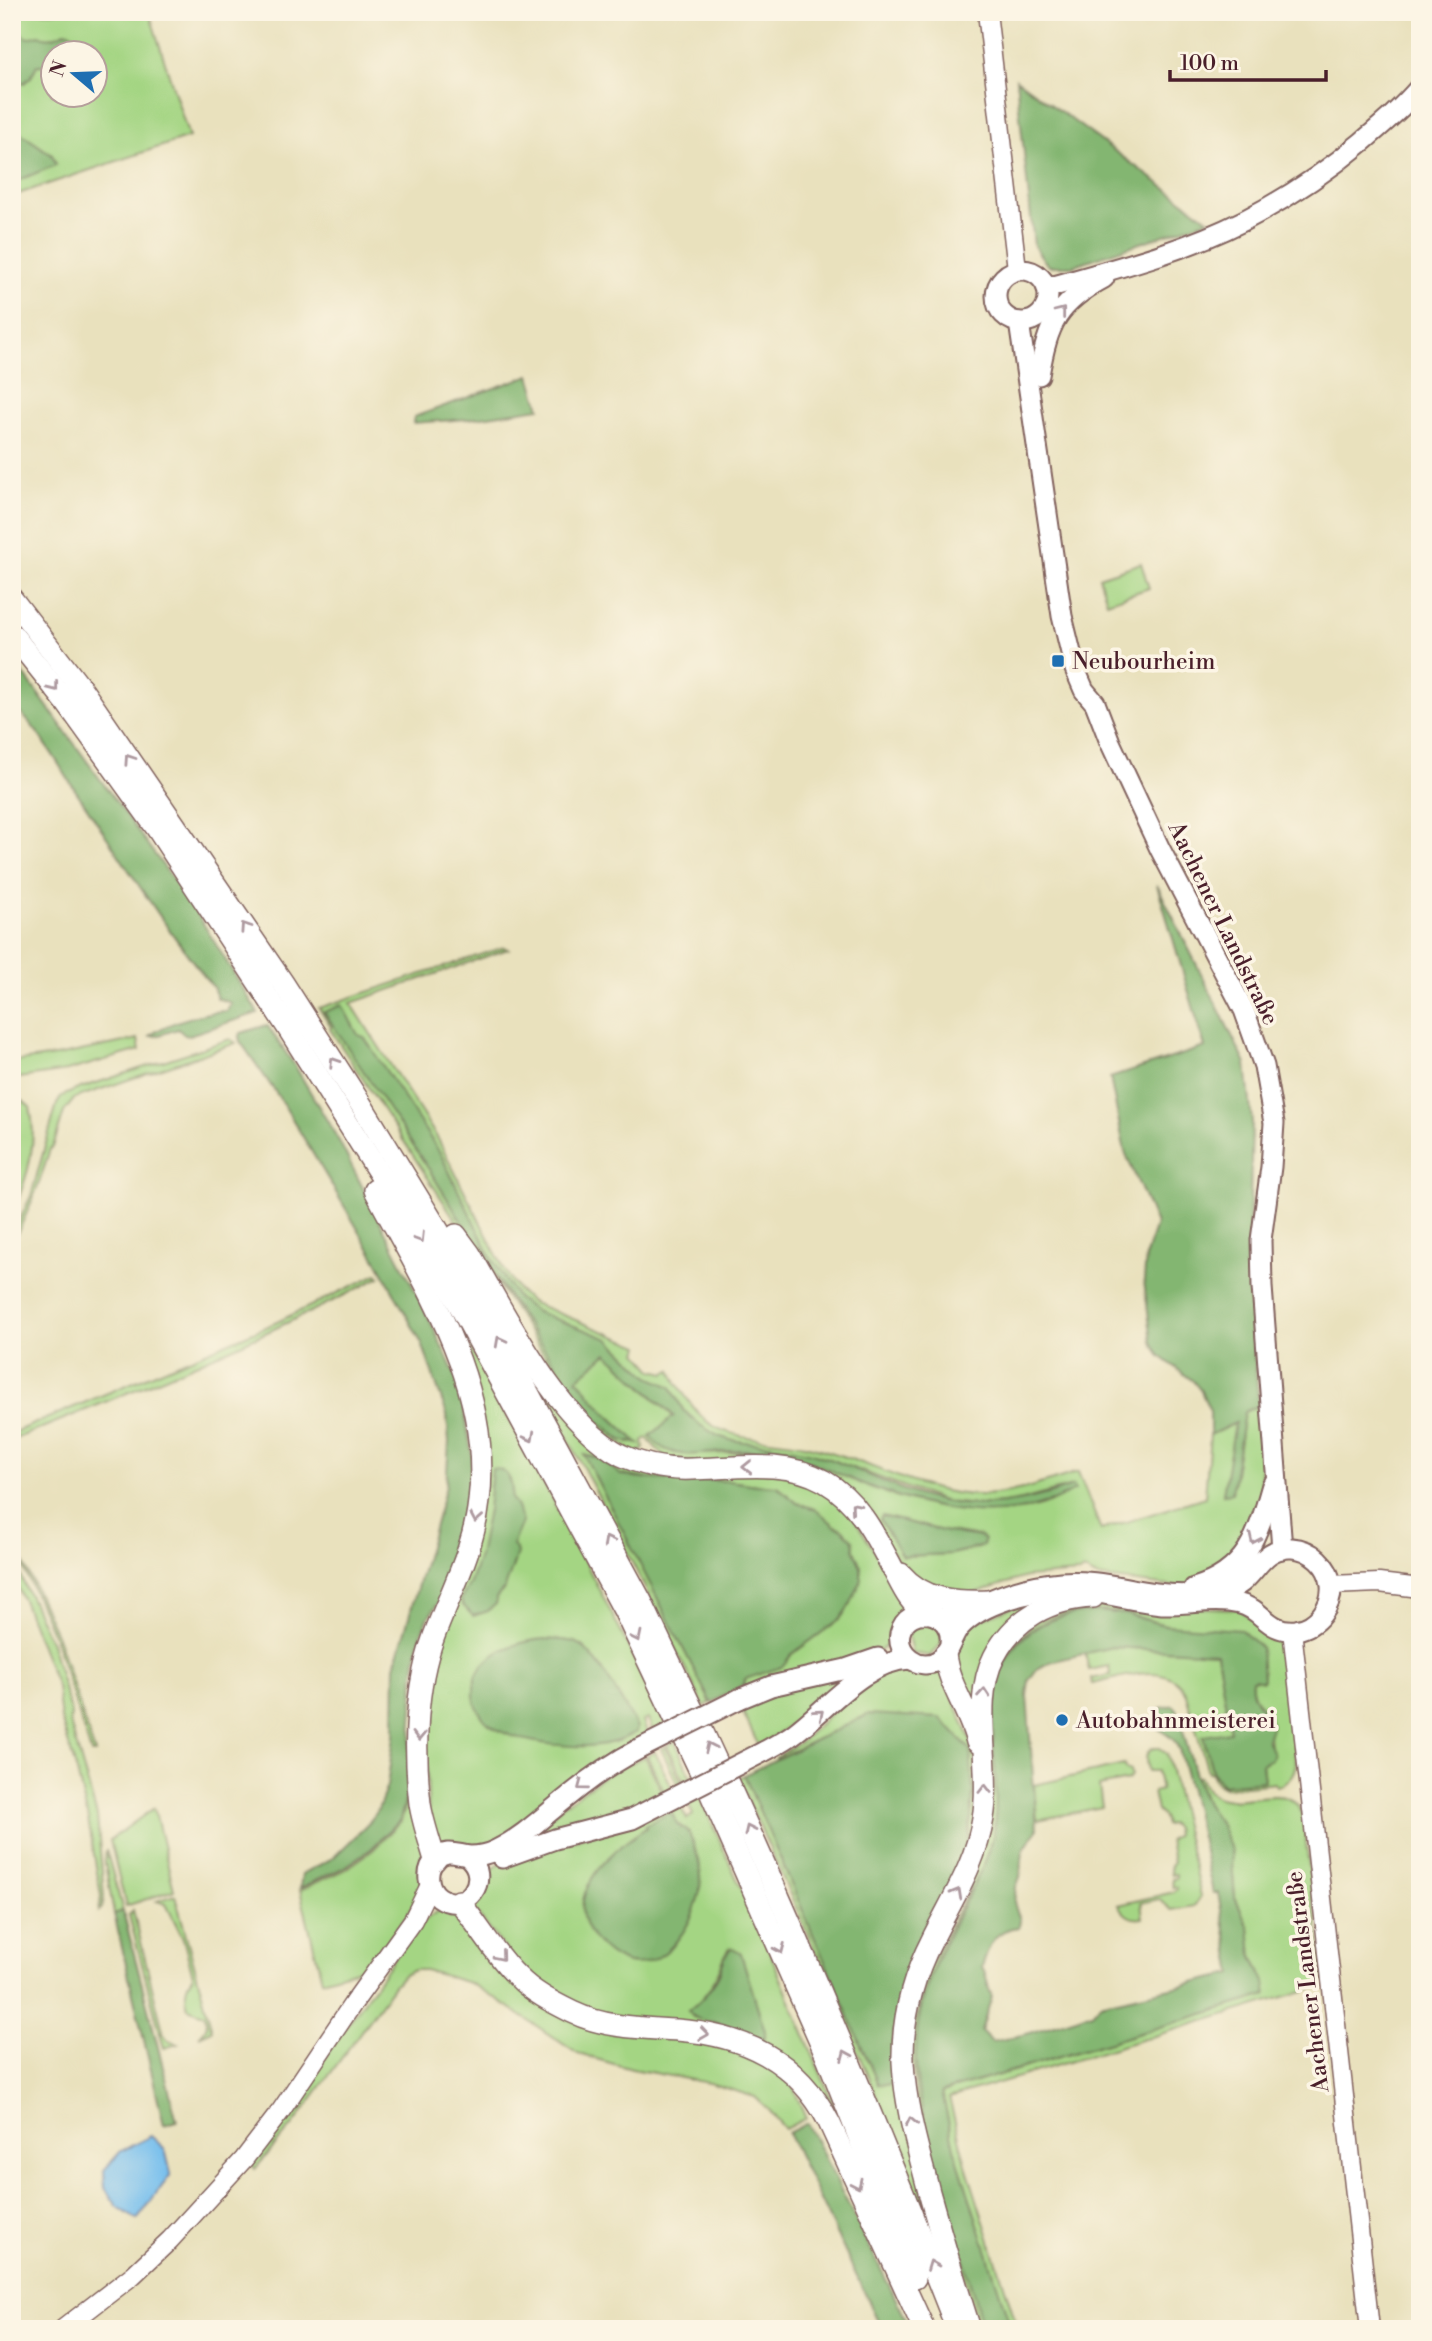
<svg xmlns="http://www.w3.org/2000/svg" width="1432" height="2341" font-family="'Libre Bodoni',serif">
<rect width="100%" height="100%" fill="#fcf5e5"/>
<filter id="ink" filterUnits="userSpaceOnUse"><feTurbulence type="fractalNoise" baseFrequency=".0143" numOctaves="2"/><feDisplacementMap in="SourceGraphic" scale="14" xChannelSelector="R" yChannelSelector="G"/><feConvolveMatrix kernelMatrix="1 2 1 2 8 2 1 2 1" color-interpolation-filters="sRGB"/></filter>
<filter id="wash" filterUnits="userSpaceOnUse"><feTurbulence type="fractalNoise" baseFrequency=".00686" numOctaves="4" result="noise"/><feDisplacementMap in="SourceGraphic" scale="28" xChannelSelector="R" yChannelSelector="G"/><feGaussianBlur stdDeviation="1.57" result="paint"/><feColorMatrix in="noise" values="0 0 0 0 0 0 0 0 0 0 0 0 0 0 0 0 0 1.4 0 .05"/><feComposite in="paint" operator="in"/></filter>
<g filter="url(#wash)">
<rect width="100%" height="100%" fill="#e9e1bd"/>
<g fill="#a4d583" stroke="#777a57" stroke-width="2" fill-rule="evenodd">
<path d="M12,12H149L189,137L12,196V183L56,164L52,155L12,127ZM52,52H94V94H52Z"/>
<path d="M1141,563L1149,588L1107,602L1099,577Z"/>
<path d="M504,947L508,949L351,1003L438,1139L504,1269L519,1291L531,1302L640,1346L638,1353L653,1370L666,1373L671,1370C677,1386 697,1416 712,1425C736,1440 777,1439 805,1445C863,1457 925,1497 984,1495C1016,1493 1048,1482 1078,1472L1101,1530L1205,1497L1210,1435L1236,1423L1223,1493H1232L1244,1412L1259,1405L1262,1501L1249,1542L1203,1582L1177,1587L1096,1577L1083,1570L1079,1573L1026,1577L969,1595L913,1580L841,1483L666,1459L647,1438L643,1441L644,1448L638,1454C607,1439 588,1418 568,1391L330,1029L331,1027L319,1008ZM358,1035L364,1038L440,1153L491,1257L518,1299L537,1312L609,1339L649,1377L671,1387L683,1410L700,1425L718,1436L730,1440L812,1453L946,1502L979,1505L1014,1502L1072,1486C1054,1506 1032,1510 1005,1511C948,1514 902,1501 850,1479C832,1471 815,1462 796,1457C752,1445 716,1458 674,1453V1417L607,1353L577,1379L605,1412L638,1443L620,1440L592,1416L510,1299L430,1171L358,1062ZM882,1516L947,1532L981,1537L979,1548L951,1554L903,1556L880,1520Z"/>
<path d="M138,1039L140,1050L67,1071L12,1079V1062L62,1055Z"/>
<path d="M230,1039L236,1043L75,1098L64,1112L53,1147L50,1149C40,1182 29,1213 12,1242V1235L31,1196L57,1104L62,1096L78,1089Z"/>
<path d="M12,1099L23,1101L30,1107C38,1142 27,1181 12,1213Z"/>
<path d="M377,1274L380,1277C261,1339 136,1390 12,1440V1433L277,1322Z"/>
<path d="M441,1297C521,1437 596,1580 667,1724L653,1731L648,1719L643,1721L648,1734L627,1744L524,1829L474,1850C461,1844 453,1844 439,1848L429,1822L424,1699L484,1449Z"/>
<path d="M531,1368L614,1457L784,1473L843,1500L908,1606L888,1644L879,1652L745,1688V1679L788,1660L791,1655L840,1619L851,1603L861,1567L854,1550L853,1540L842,1529L835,1526L817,1510L797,1503L777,1486L757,1485L729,1481L649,1479L621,1475L606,1463L585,1456L711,1703L704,1706L616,1530Z"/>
<path d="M12,1537L57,1636L95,1753H91L55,1639L12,1542Z"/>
<path d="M12,1557L51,1643L71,1713L70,1723L97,1816L104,1897L102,1908L99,1911L101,1896L88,1819L77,1772L61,1719L57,1687L12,1572Z"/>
<path d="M1049,1593L1015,1622L976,1724L951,1661L969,1624Z"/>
<path d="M1087,1604L1239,1609L1271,1634L1278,1643L1284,1657L1296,1764C1293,1776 1289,1784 1276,1786L1275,1783L1227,1788C1218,1785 1213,1781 1211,1772H1208L1186,1694C1168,1658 1123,1678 1092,1684L1091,1679L1110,1675L1109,1666L1089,1670L1085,1653L1112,1647L1217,1653L1230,1732L1203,1737L1213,1774L1223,1785L1264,1781L1262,1764L1271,1759C1269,1747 1270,1720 1265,1711C1258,1701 1250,1695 1252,1680L1263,1676L1262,1668L1241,1631C1216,1629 1191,1629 1167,1625C1153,1623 1140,1616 1126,1614C1093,1607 1053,1611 1026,1634C981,1673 997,1738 998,1789C998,1803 995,1817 994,1831C991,1854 979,1874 969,1894C954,1924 937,1953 927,1985C903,2058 926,2132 947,2202C959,2244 972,2287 984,2329H979L917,2110L911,2042L926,1972L969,1889L990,1692L1007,1650L1036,1621Z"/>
<path d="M926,1621L940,1631L942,1643L930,1656L912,1653L907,1631L910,1626Z"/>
<path d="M886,1667H940L975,1750L979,1818L900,2033L950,2284C886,2113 814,1945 738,1778L744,1775L878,2084H893C893,2044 894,2005 908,1967C921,1932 942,1903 958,1870C970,1846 971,1817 973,1791L869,1714L776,1759V1757L802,1741L834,1710Z"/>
<path d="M844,1673L848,1684L759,1747L741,1708V1704Z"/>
<path d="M675,1741L692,1780L684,1781L667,1745Z"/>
<path d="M665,1746L683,1785L679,1787L661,1749Z"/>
<path d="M1154,1748H1159L1167,1754L1201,1896L1194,1906L1172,1910L1159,1899L1141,1903L1143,1918C1130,1920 1125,1915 1118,1905L1174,1892L1177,1889V1887H1173L1172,1879L1176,1878V1874L1171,1875L1170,1869L1173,1862L1169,1841L1176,1835L1175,1828L1171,1824L1165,1825L1163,1817L1157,1811L1153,1792L1161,1790L1157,1771H1148C1146,1762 1143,1753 1154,1748Z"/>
<path d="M655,1752L673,1790L665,1794L647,1756Z"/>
<path d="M645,1756L664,1795L637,1810L499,1853L608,1773Z"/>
<path d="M1124,1765L1126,1770H1130L1131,1776L1128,1780L1099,1786L1102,1807L1037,1820L1034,1785Z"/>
<path d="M1199,1776C1219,1830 1282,1769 1302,1813L1324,1979L1319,1981L1320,1986L949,2098L966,2165L1018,2329H1011L954,2148L942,2092L1267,1995L1260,1970L1252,1954L1249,1928L1235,1898L1231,1850L1221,1825L1206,1804L1196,1777Z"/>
<path d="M409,1795L428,1848L422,1891L407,1915L369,1966L322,1980L300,1890L346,1869L373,1850L401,1821Z"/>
<path d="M700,1797L766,1943L861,2170L785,2062L616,2022L532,1983L470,1905L488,1873L500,1863L669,1810L670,1811L680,1806L687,1819L693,1815L688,1803ZM678,1824L689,1833L700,1869L628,1963C547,1923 589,1864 646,1828L645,1825ZM731,1948L741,1954L765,2036L735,2031L720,2024L693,2017L688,2011C713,1991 716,1977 728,1949Z"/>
<path d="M154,1808L174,1890L126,1906L110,1840Z"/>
<path d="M106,1849L123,1911L114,1914L105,1863Z"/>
<path d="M175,1895L212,2030L199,2036C207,2028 209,2025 204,2014L188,2008C185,1995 184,1987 193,1976L183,1938L166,1904L157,1901Z"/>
<path d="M445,1909L457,1911L550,2006L739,2046L791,2082L806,2118L785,2129L769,2110L755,2097L709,2083L632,2069L578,2054L494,1997L469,1983L425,1970H414L403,1975L395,1984L294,2124L255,2169L250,2164L403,1945C415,1931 426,1914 445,1909Z"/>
<path d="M133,1910L164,2035L169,2041L178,2044L164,2048L129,1915Z"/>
</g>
<g fill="#83b671" stroke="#666a4e" stroke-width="2">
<path d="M12,29L28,38L39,35C49,41 58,35 67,31L87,43L93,49L91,52H52V66L37,65L31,77L24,83L12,77Z"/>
<path d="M1016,79L1209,220L1072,266H1048L1034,246Z"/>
<path d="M12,127L52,155L56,165L12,183Z"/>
<path d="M530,375L540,408L468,419L413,423L414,417Z"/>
<path d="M12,658L193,907L258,1013L186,1036L178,1029L156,1036H150C164,1023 208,1011 227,1011L231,1003L217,998L213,987C163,926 121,857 76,791C59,766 36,723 12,706Z"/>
<path d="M1157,885L1246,1064L1252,1122L1248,1284L1259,1405L1244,1412L1232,1493L1223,1494L1235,1423L1210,1435V1411L1201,1391L1193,1381L1159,1355L1152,1342L1144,1281L1146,1255L1156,1224L1125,1152L1110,1078L1205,1047Z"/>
<path d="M342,1005L358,1035L364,1037L440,1153L491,1257L518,1299L537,1312L609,1339L649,1377L671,1387L683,1410L700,1425L718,1436L730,1440C758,1444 788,1446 815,1454C857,1467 904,1495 946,1502C989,1510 1033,1500 1073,1486L1075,1490C1006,1530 927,1510 858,1482C831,1471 807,1458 777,1453C765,1451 752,1450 740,1450C710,1452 670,1465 650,1436L674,1416L607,1353L577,1379L605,1412L639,1444L621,1440L592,1416L582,1403L510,1299L430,1171L324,1012Z"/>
<path d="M267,1025L295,1066L339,1141L424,1308L459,1383L472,1454L471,1502L452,1553L442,1598L427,1619L419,1641L414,1673L413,1707L407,1794L400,1820L371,1849L345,1867L300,1888L302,1874L333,1858L366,1826L377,1812L387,1786L394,1736L395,1666L446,1486L449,1442L447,1415L422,1344L378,1263L281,1100L240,1041L239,1037L241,1033Z"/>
<path d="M584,1455L599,1458L621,1475L649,1479L729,1481L757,1485L777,1486L797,1503L817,1510L835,1526L842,1529L853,1540L854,1550L861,1567V1581L851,1603L840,1619L791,1655L782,1667L745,1679L744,1685L711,1703Z"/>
<path d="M492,1468C509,1469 514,1483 511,1498L517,1507L522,1522L512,1545L516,1549L517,1554L505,1588L496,1598V1604L488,1611L473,1616L462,1604L461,1599L470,1583L479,1556L488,1510Z"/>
<path d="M882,1516L947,1532L981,1537L984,1540L983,1546L951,1554L902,1556L880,1520Z"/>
<path d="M1096,1611L1126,1614L1164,1625L1241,1630L1261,1648L1263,1681L1255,1679L1252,1680C1248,1704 1274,1712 1271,1728C1270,1732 1268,1735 1267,1739L1273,1754L1271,1759L1262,1764L1264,1781L1223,1785L1213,1774L1203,1736L1230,1732L1217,1653L1112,1647L1050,1662L1037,1669L1029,1680L1027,1696L1037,1830L1023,1851L1020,1877L1016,1887L1014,1902L1020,1920L1019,1927C994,1929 988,1946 982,1968C989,1977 986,1987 992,1996L981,2031L992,2042L1023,2035L1092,2013L1100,2004L1233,1974L1218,1893H1213L1195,1810L1179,1749L1173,1739L1158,1728L1155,1720L1161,1708L1173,1705L1177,1709L1198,1786L1206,1804L1221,1825L1231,1850L1235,1898L1249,1928L1252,1954L1265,1982L1267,1995L942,2092L954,2148L1011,2329H984C970,2283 957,2238 944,2192C930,2145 914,2096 916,2047C918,1992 942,1946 967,1898C977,1878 989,1858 993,1835C1004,1776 977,1707 1010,1654C1031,1622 1061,1614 1096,1611Z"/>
<path d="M544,1639C554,1640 567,1639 577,1643C596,1652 625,1707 637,1727L636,1732C630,1735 624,1739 617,1741C586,1752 514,1745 488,1723C481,1717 475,1705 474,1696C471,1657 511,1642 544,1639Z"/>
<path d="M869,1714L940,1718L970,1749L973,1791L971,1818L967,1844L959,1869L914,1951L901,1990L893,2038L895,2081L893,2085L878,2084L744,1775Z"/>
<path d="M671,1812C674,1817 676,1823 679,1826C683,1829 685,1828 688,1832C693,1841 698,1858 700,1868C707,1904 671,1972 629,1963C616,1960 602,1949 594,1939C559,1896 611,1850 646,1828L645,1825Z"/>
<path d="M123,1911L177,2121L164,2125L114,1914Z"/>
<path d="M731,1948L741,1954L765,2031V2037L761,2040C747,2037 736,2030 724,2025C711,2020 697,2023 688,2011C701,2001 712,1989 719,1974C723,1965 724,1954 731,1948Z"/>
<path d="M807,2123L911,2329H882L788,2133Z"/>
</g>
<path fill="#74beed" stroke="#5f6e8c" stroke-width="2" d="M151,2136L165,2149L171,2174L137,2220L117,2206L105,2188L104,2170L121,2151Z"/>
</g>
<g filter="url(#ink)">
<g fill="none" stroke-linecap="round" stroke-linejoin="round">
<defs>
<g id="secondary">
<path d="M987,12L1017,269"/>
<path d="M1331,1585L1379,1583L1420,1588"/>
<path d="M1292,1630L1370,2329"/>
<path d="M63,2329L133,2275L170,2240L244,2159L280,2112L354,2002L413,1920L430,1885"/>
</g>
<g id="primary">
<circle cx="1022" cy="296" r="26"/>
<path d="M1047,288C1113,269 1182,252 1243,221C1286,199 1325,173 1362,142C1383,124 1402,108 1420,87"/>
<path d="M1019,322L1062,616L1075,669L1084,690L1095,703L1110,742L1160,849L1244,1010L1264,1066L1274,1123L1271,1167L1261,1240L1262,1287L1282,1549"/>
<path d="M1039,375C1048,324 1057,303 1104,278"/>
<path d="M1194,1588C1248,1572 1258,1534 1272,1485"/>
<path d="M941,1619C959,1615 974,1607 990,1600C1013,1590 1036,1584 1061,1582C1093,1579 1125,1589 1156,1593C1178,1596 1202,1595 1224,1591C1256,1585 1257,1546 1292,1548C1311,1549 1329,1565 1331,1585C1333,1606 1317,1627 1296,1630C1267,1633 1263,1609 1240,1604C1214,1598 1188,1605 1162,1604C1128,1601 1096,1589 1062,1590C1032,1590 982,1603 960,1627C951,1637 950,1654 937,1661C919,1671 896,1654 900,1633C908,1602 954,1610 950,1643"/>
<path d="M739,1699L771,1686L846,1669L878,1658"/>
<path d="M763,1752C774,1746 786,1740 796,1732C830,1706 865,1661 910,1659"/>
<path d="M467,1856C494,1878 465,1916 439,1897C427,1888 425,1870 436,1859C447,1848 457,1855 470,1856C479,1856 488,1854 496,1850C523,1837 545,1815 569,1796C591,1778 614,1762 639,1749"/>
<path d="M502,1858L555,1839L632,1819L665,1802"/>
</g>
<g id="highway">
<path d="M12,599L83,691L283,983L362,1106L458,1263L641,1601L693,1711"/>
<path d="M12,634L66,702L156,827L286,1025L442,1273L624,1610L676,1720"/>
<path d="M375,1190C426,1287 493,1387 479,1501C474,1550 451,1591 434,1636C415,1687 414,1750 420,1804C423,1823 430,1842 435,1860"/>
<path d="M456,1235L470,1254C505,1314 559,1423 621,1455C644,1466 669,1470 693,1469C736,1468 785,1459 824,1481C859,1501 876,1537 894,1571C903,1588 909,1603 925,1613"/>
<path d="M901,1574C924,1601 955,1602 988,1601"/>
<path d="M945,1654C948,1685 970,1712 977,1742"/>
<path d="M701,1728L719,1767"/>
<path d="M684,1737L702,1775"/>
<path d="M728,1783C810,1963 885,2145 957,2329"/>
<path d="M710,1792L828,2059L915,2278"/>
<path d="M459,1901C479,1926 495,1955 518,1977C532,1992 554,2003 572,2012C605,2028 641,2028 677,2030C744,2035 797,2060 829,2122L924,2329"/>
<path d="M970,2329C955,2284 942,2238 929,2192C918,2149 905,2106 903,2062C902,2019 913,1977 932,1940C952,1899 976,1864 983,1818C992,1768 971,1701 994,1657C1014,1618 1050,1599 1093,1597L1096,1592"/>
</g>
</defs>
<use href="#secondary" stroke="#82635e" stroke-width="21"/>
<use href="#primary" stroke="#82635e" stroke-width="23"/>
<use href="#highway" stroke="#82635e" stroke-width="24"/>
<use href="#secondary" stroke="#fff" stroke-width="18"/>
<use href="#primary" stroke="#fff" stroke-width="19"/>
<use href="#highway" stroke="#fff" stroke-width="21"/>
<defs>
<g id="primary-bridge">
<path d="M639,1749L739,1699"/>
<path d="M665,1802L763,1752"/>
</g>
</defs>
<use href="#primary-bridge" stroke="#82635e" stroke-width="23" stroke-linecap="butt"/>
<use href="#primary-bridge" stroke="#fff" stroke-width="19"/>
</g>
<defs><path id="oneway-chevron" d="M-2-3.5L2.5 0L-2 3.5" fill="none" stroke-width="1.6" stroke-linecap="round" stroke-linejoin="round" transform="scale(1.75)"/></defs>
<g stroke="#ae9aa0">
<use href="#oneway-chevron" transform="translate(1061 312) rotate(-52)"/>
<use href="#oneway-chevron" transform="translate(54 687) rotate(52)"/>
<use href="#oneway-chevron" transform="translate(129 759) rotate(-124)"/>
<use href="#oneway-chevron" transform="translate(245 927) rotate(-124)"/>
<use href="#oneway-chevron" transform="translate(334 1062) rotate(-123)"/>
<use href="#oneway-chevron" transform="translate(420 1238) rotate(58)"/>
<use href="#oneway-chevron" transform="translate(500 1341) rotate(-118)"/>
<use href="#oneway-chevron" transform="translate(530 1437) rotate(62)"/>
<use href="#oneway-chevron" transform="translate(747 1467) rotate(179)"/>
<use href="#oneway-chevron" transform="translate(855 1507) rotate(-131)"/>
<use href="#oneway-chevron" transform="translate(476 1518) rotate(100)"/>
<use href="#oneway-chevron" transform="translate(1254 1539) rotate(115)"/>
<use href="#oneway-chevron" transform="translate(608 1541) rotate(-118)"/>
<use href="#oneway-chevron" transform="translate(637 1637) rotate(64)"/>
<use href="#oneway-chevron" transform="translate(984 1693) rotate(-85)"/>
<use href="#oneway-chevron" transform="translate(819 1714) rotate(-40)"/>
<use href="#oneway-chevron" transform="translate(419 1736) rotate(91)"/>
<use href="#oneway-chevron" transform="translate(710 1747) rotate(-115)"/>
<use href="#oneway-chevron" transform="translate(582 1786) rotate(143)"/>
<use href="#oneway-chevron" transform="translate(985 1789) rotate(-90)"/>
<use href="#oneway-chevron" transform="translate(749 1830) rotate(-115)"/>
<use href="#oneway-chevron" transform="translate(957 1893) rotate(-61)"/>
<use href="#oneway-chevron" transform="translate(780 1949) rotate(67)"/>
<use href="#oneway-chevron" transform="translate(500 1956) rotate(50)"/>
<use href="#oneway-chevron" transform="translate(704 2034) rotate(8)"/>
<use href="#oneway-chevron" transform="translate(846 2055) rotate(-113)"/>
<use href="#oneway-chevron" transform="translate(911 2122) rotate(-102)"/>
<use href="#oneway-chevron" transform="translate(857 2184) rotate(65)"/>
<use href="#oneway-chevron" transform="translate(932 2265) rotate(-111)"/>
</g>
</g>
<g fill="#1f6fb2" stroke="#fcf5e5" stroke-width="2.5">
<rect x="1051" y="654" width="14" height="14" rx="3.5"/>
<circle cx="1062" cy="1720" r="7"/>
</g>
<g text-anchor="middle" stroke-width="7" stroke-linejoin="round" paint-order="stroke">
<g font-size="23" fill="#4a1f2b" stroke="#fcf5e5" text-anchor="start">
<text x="1072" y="669">Neubourheim</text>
<text x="1076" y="1728">Autobahnmeisterei</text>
</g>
<g font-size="23" fill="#4a1f2b" stroke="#fcf5e5">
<text transform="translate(1224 923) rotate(64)" y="8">Aachener Landstraße</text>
<text transform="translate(1307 1982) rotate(-97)" y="8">Aachener Landstraße</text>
</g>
</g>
<rect width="1432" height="2341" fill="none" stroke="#fcf5e5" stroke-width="42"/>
<g transform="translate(74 74) rotate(289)"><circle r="33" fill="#fcf5e5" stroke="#b59f9b" stroke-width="2"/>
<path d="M0-5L12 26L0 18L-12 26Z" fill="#1f6fb2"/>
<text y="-10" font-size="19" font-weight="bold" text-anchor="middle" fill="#4a1f2b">N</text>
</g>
<path d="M1170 70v10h156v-10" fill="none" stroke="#4a1f2b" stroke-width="3.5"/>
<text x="1180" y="70" font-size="21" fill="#4a1f2b" stroke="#fcf5e5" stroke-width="5" paint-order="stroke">100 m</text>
</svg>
